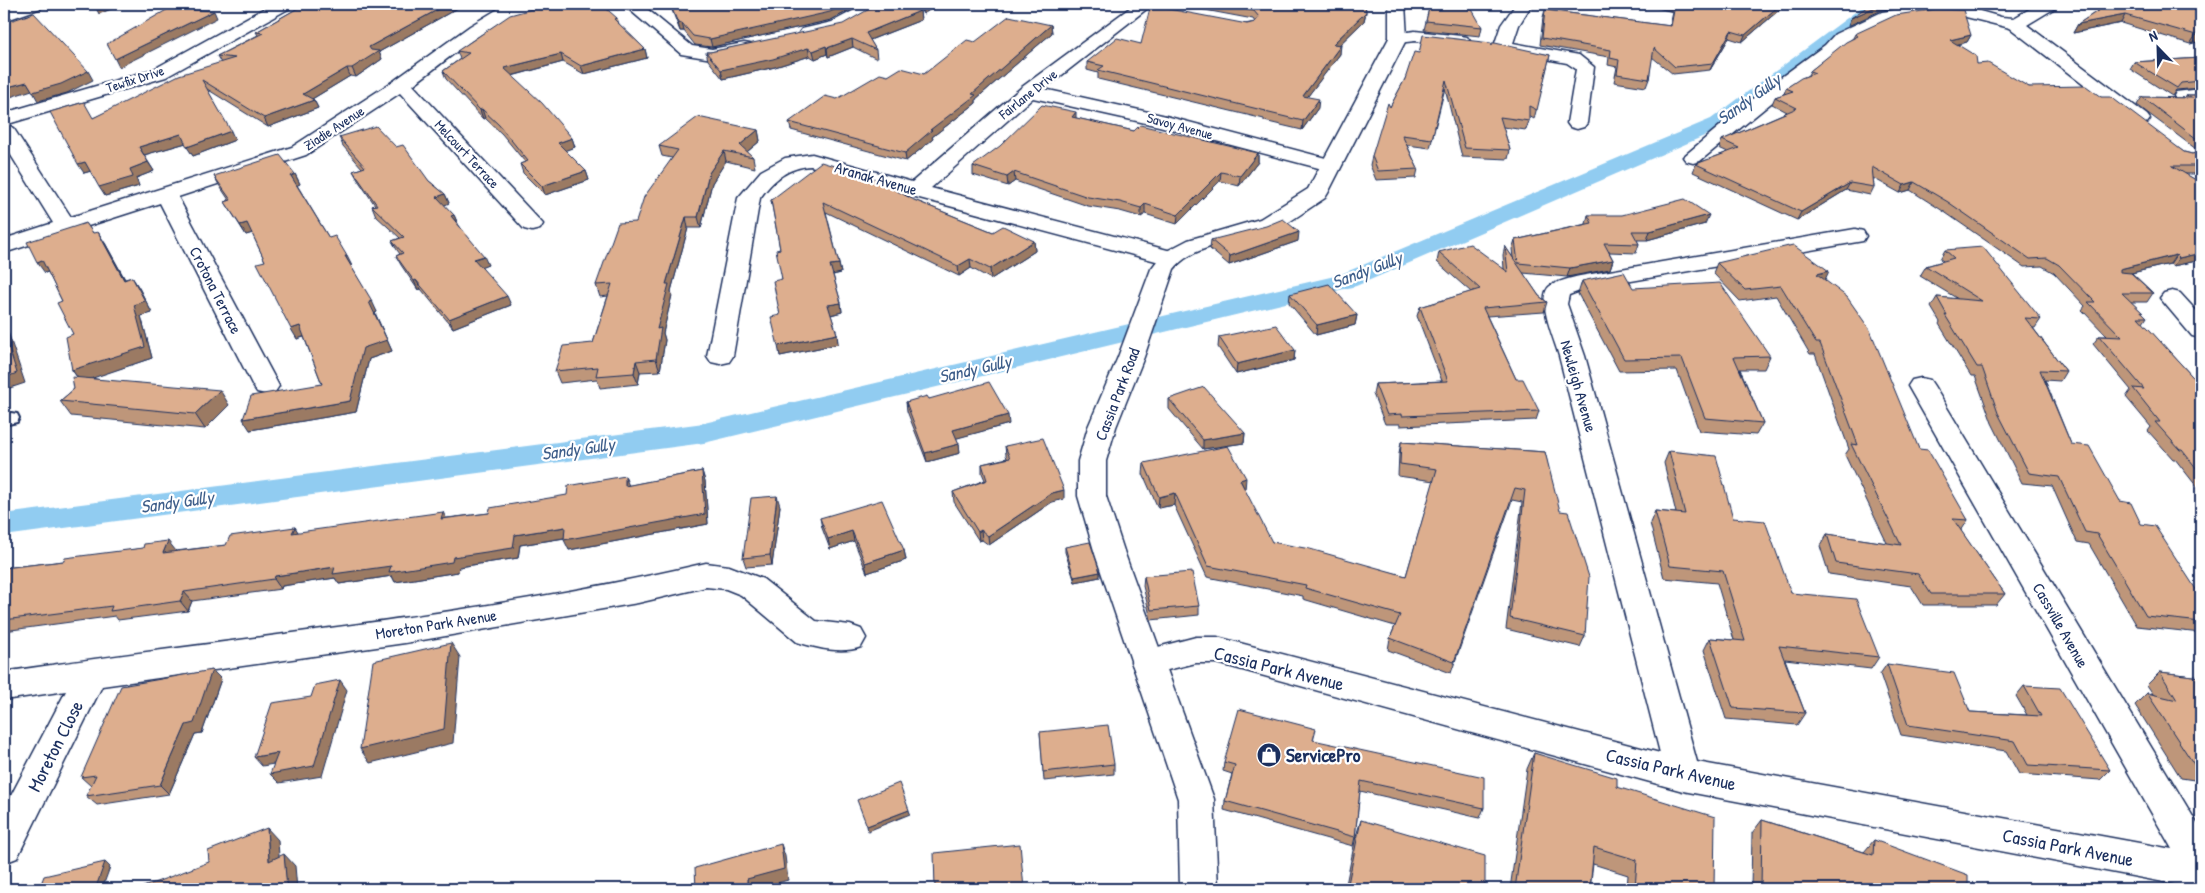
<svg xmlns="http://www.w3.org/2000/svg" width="2205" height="893" font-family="'Patrick Hand',sans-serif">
<rect width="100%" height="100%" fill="#fff"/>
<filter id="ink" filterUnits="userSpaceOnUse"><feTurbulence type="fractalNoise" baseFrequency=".02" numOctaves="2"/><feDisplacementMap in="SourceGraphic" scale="10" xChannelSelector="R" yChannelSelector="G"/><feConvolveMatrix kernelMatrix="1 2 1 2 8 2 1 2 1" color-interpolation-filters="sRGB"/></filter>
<g filter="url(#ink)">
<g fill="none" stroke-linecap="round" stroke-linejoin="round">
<path fill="#91ccf1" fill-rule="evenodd" d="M1866,4H1886L1725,127L1356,286L704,443L4,536V514L704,423L1339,275L1711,119Z"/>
<defs>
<path id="lane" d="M11,413L17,414L19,418L17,422L4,425V415Z"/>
<g id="street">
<path d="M21,4H43L41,8L4,21V10Z"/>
<path d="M272,4H292L290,8L166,77L8,124L14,129L71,217L292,147L395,80L470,26L503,6L512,4H536L534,8C489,22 451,57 413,85L543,224L540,229L532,231L524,229L400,93L306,155L178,197L279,386L275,392L266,394L257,392L253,386L160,203L4,253V239L53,223L4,144V113L154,69Z"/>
<path d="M623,4H641L692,46L712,49L744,43L750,44L753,48L750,52L712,59L681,54Z"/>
<path d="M866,4H882C876,21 819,41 802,37L799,33L802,29L832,22Z"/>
<path d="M1135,4H1153L1044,89L1162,115L1337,161L1340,165L1337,169L1330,171L1159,126L1033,98L931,188L1179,253L1182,258L1179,263L1171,265L908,195L811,166C788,167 773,180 760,198L733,356L729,362L720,364L711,362L707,356L738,198L761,171L785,158L812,154L912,182L1022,87Z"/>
<path d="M1516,4H1532L1519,25L1513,43L1579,55L1594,67L1587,123L1584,127L1577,129L1570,127L1567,123L1576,69L1567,63L1503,51L1497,50L1494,46L1501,25Z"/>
<path d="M1932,4H1955L2001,17L2014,18L2038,4H2057L2055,8L2027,25L2147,115L2150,119L2147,123L2140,125L2133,123L2010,28L1954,14H1932L1892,20L1847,42L1837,53L1776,99L1700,161L1693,163L1686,161L1683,157L1762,91L1825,45L1835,34L1882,12Z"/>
<path d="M1415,31L1461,36L1467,37L1470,41L1467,45L1461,46L1415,41L1398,43L1392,42L1389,38L1392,34Z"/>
<path d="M2201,89V101L2176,100L2174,96L2176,92Z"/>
<path d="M1855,229L1863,231L1866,236L1863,241L1585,289L1569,295L1567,304L1585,356L1697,762L2172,849L1908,386L1912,380L1921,378L1930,380L1934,386L2201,830V889L1683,791L1217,663H1196L1147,675L1135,671L1131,662L1135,653L1196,637H1217L1660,753L1559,356C1555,341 1535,297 1550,286C1558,281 1571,278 1580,276Z"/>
<path d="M2172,291L2180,293L2201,316V338L2192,336L2160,298L2164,293Z"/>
<path d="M706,563L729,566L763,579L816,621L850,625L861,629L866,638L861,647C842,654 816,648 797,642L741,595L726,589L706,587L638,603L405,643L102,686L17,858L4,863V809L66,691L4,700V672C237,637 475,617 706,563Z"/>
</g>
<path id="secondary" d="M1389,4H1405L1407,38L1328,193L1325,198C1309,208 1293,221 1276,229C1247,242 1194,242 1174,269L1144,357L1116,427L1106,461V496L1125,554L1214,799L1218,889H1180L1178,799L1095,554L1078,496V461L1088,427L1118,357L1151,269L1163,253L1188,240L1260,219L1308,189L1389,38Z"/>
</defs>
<use href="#lane" stroke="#1b2f5e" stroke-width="4"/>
<use href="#street" stroke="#1b2f5e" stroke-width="3"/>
<use href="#secondary" stroke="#1b2f5e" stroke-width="3"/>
<use href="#lane" fill="#fff" fill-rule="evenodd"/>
<use href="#street" fill="#fff" fill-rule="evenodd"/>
<use href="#secondary" fill="#fff" fill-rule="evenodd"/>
</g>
<g fill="#be967a" stroke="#1b2f5e">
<path d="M305,4H465L379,52L382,59L356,77L350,76L312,99L314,100L318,108L268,127L207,89L235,140L193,156L186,143L144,155L154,171L136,178L139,186L105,196L91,171L84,173L93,118L221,63L217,56L258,35L256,32Z"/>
<path d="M664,4H849L850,10L831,20L712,47L695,45L684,31H680L670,5L665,6Z"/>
<path d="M917,4H939L923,14Z"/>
<path d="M1173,4H1365L1366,12L1364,21L1339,45L1340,54L1307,97L1318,108L1302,130L1264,121V119L1098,79V73L1087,70V62L1141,44L1255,22L1253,19Z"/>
<path d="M1430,4L1482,27L1480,36L1424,30Z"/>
<path d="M1642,4H1786L1742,42L1729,38L1710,70L1673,74L1652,57L1649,79L1646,87L1614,82L1617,67L1608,65L1609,57L1540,45L1543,17L1545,10L1670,26L1673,12Z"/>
<path d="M1961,4H1985L1975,8Z"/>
<path d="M2108,4H2201V41L2190,44L2121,23L2073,33L2078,24Z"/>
<path d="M920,11L921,20L870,40L876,50L877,59L853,47L828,57L827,54L815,59L810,56L775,67L723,79L708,60L706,52H710Z"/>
<path d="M617,18L619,24L645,49L647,58L584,74L563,62L512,76L572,138L575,147L565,150L586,171L589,180L545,195L523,173L520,164L525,162L502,134L485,118L483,119L446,79L443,71L460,59L457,51Z"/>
<path d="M1051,25L1052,33L976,99V103L932,137L933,139L906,161L791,130L789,122L888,76L924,74L975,42Z"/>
<path d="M1855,34L1971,35L1967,42L1957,45L1977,64L2029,87L2101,97L2184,152L2192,154L2197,153L2196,149L2137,105L2142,97L2185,98L2187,95H2201V174H2185L2201,183V260L2173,266L2170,264L2132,273L2153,293L2147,302H2131L2147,317L2143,323L2201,386V492L2175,459H2173L2148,431L2151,427L2126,397L2131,390L2093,344L2099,336H2107L2082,310L2085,306L2054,273L2042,266L2024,267L1943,211L1910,190L1900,193L1873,178L1874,187L1870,195L1846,190L1797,220L1693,172L1696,164L1728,152L1719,148L1722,140L1787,112L1772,104L1775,97L1784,94L1786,88L1808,75L1810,71L1853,38Z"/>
<path d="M1492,45L1550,55L1534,119L1529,116V121L1526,130L1503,127L1510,150L1508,159L1462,157L1445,88L1430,148L1407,145L1418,169L1416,178L1376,180L1370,165L1372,156L1390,107L1419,53Z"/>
<path d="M2201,58V88L2176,90L2172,96L2130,69L2134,62Z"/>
<path d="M1076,118L1134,131L1258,153V162L1239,186L1220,181L1177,224L1145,214L1141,217L1120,211L1088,206L1015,181L1008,186L973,175V166Z"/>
<path d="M758,130L760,141L747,152L753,157L755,168L726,161L712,183L701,228H688L671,291L672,295L663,333L665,340L660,371L640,372L638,384L600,388L597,379L560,383L555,371L593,343L608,296L600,297L596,285L636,222L672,158L662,156L659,146Z"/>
<path d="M339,137L396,147L429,181L445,194L449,203L444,205L454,215L458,224L488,265L481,267L511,305L453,328L421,289L418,290L401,265L396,256L400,254L397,250L392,241L400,238L376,216L372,206L375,205L358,180L353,171L362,168L343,146Z"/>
<path d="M295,174L300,184L297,185L329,238L352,266H351L377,312L375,313L392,351L369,359L356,412L250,430L322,384L304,337L297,339L265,261L252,233L246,235L225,202L229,200L219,185L214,176Z"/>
<path d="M771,200H914L993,232L1034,241L1035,251L991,279L971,268L959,276L826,212L839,264L841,273L833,275L841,303L842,312L831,315L837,334L838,344L780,356V315L782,279L780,249Z"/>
<path d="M1588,215L1705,224L1647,240H1637L1639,244L1636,253L1609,252L1613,260L1610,269L1567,277L1523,273L1539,296L1547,302L1544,312L1487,316L1516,379L1539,411L1536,420L1400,426V424H1385L1373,394L1375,384L1442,381L1417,316L1420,307L1471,292L1437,262L1439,252L1504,269L1503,255L1505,246L1513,258L1512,249L1515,240L1586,224Z"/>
<path d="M86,223L93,233L105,243L125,279L132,277L139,288L152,313L141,316L152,358L91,378L229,405L205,429L71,416L60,401L74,389L77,377L72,370L73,334L62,301L48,272L45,273Z"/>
<path d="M1211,240L1298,241L1229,265L1210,249Z"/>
<path d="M1945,250L2041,319L2035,328H2033L2066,371L2060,381L2045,380L2071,444L2120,501L2141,524L2201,597V633L2137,626L2089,544L2077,542L2052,486L2022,483L1992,423L1975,376H1971L1939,324L1940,322L1931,307L1937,297L1958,299L1920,276L1926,266L1943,261L1940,259Z"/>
<path d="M1717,263L1825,280L1919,449L1968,520L1961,531L2005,594L1996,605H1923L1911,586L1829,574L1820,546L1827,534L1887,543L1845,455L1849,449L1815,354H1810L1776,296L1740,301L1713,273Z"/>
<path d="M1582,281L1770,356L1764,369H1740L1763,423L1756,435L1699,431L1677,370L1619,371L1578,294Z"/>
<path d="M1290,294L1357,315L1355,325L1316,335L1289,303Z"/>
<path d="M1219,337L1295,350L1294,360L1236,374L1218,347Z"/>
<path d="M929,399L1009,424L956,438L959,444L960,453L927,462L907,411L906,402Z"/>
<path d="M1169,399L1245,433L1244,443L1203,449L1169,409Z"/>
<path d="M1401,442L1545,452L1585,636L1580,647L1506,629L1522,502L1512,500L1451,673L1388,650L1390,638L1395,626L1303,599V596L1207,577L1174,505L1158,508L1143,474L1144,463L1272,542L1406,576L1434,481L1398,476L1399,453Z"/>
<path d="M1005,446L1064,499L1052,502L989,545L982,540L979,541L954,502L953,492L985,480L982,473V464L1007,458L1006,455Z"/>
<path d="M1669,451L1733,518L1791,593L1879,657L1871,669L1785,659L1805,713L1797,725L1726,719L1704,650L1710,638L1734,640L1717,583L1664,578L1650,523L1655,511L1676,513L1664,463Z"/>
<path d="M702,471L705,481L708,524L569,550L565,538L520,545L518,558L459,567L458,572L395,582L392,576L339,584L335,578L282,586L281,589L192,601L188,611L118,620L115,616L4,631V568L64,561L143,548L176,551L226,545L295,527L298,533L447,518L489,513Z"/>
<path d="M780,506L772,565L746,567L743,558Z"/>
<path d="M820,518L904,550L906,560L867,573L854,541L830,549L822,528Z"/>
<path d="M1065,547L1100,577L1075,582L1065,552Z"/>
<path d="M1144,576L1199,606V615L1151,620L1143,586Z"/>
<path d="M1887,664L1970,712L2027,715L2016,696L2024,686L2110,770L2100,780L2019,774L2006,751L1901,735L1880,674Z"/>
<path d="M212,670L221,679L202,733L195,734L169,794L97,805L86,796L91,786L81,777Z"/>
<path d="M2160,672L2201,677V781L2181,778L2135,705L2147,693L2153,694L2147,685Z"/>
<path d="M1040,732L1114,764V774L1044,781Z"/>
<path d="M1313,740L1484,808L1480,818L1360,791L1355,837L1353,846L1224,810L1225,801L1232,774L1223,771L1224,762Z"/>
<path d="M1534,753L1617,787L1714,889H1627L1628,875L1593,864L1590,889H1510L1527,769Z"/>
<path d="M1361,820L1485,889H1345L1356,836Z"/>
<path d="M1762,820L1864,852L1874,840L1968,889H1751L1752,833Z"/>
</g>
<g fill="#9b7a63" stroke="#1b2f5e">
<path d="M101,4H123L99,14L95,6Z"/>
<path d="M448,4H465L379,52L382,59L356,77L352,68L369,47Z"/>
<path d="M846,4H849L850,10L831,20L712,47L710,39Z"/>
<path d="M925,4H939L923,14L922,6Z"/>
<path d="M1781,4H1786L1742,42L1745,35Z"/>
<path d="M1882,4H1922L1882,10L1848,26L1851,18Z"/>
<path d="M1977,4H1985L1975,8Z"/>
<path d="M214,11L217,18L119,67L115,59Z"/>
<path d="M920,11L921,20L867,41L866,33Z"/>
<path d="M1366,12L1364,21L1332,52L1333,44Z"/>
<path d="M2125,15L2121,23L2073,33L2078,24Z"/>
<path d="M678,23H682L684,31H680Z"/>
<path d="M1051,25L1052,33L976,99V103L932,137L933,139L906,161L905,153L930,130Z"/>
<path d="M1731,31L1729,38L1710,70L1713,63Z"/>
<path d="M2201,34V41L2190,44L2196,35Z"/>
<path d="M1971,35L1967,42L1946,47L1950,40Z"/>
<path d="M852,39L853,47L828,57L827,48Z"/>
<path d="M1341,45L1340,54L1302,104L1303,96Z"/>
<path d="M826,46L827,54L815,59L813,51Z"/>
<path d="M808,48L810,56L775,67L723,79L721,70Z"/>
<path d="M645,49L647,58L584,74L581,66Z"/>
<path d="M561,54L563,62L507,77L504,68Z"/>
<path d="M347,68L350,76L307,102L303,94Z"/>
<path d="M88,71L93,80L67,93L38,101L33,92Z"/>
<path d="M27,82L32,90L4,99V88Z"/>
<path d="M1319,99L1318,108L1302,130L1303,121Z"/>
<path d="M314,100L318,108L268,127L264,118Z"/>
<path d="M482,109L485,118L483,119L480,110Z"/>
<path d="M1076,112V121L1072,117Z"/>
<path d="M758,130L760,141L743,155L740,145Z"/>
<path d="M231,131L235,140L193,156L187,147Z"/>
<path d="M181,134L186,143L144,155L139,147Z"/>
<path d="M572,138L575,147L561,152L558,143Z"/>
<path d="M724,151L726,161L712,183L701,228L698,217L709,173Z"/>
<path d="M1258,153V162L1239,186L1240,176Z"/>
<path d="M85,162L91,171L84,173L78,164Z"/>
<path d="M148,162L154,171L136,178L139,186L105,196L99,187L130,169Z"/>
<path d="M586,171L589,180L545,195L542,186Z"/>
<path d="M1014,172L1015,181L1008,186L1007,177Z"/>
<path d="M1221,172L1220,181L1177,224L1178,215Z"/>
<path d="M295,174L300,184L296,186L291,176Z"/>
<path d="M1914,182L1910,190L1900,193L1904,185Z"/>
<path d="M1850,183L1846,190L1797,220L1801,212Z"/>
<path d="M445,194L449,203L441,207L437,197Z"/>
<path d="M1145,204V214L1141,217V208Z"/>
<path d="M454,215L458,224L451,216Z"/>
<path d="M1709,215L1705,224L1647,240L1650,231Z"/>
<path d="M686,217L688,228L671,291L672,295L663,333L665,340L660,371L656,359L657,329L666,284Z"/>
<path d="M247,223L253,233L246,235L240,225Z"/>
<path d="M98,232L105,243L131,291L124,280Z"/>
<path d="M1299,232L1298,241L1229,265L1230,256Z"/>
<path d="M1034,241L1035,251L991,279L990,269Z"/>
<path d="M2201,253V260L2173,266L2179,258Z"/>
<path d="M2176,255L2170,264L2114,277L2120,269Z"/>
<path d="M345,256H347L352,266L351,267Z"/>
<path d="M484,256L488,265L478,269L474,259Z"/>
<path d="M970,259L971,268L959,276L958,266Z"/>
<path d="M42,260L50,271L45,273L37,262Z"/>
<path d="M1613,260L1610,269L1567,277L1570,268Z"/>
<path d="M839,264L841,273L832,275L830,265Z"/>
<path d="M1829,271L1824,282L1817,274Z"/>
<path d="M132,277L139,288L152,313L141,316L152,358L81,382L72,370L134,305Z"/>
<path d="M416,280L421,289L418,290L414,281Z"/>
<path d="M507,296L511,305L453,328L449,319Z"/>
<path d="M372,301L377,312L375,313L392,351L369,359L356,412L250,430L243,419L350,401L369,302Z"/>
<path d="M841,303L842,312L830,315L828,305Z"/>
<path d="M1357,315L1355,325L1316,335L1317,325Z"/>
<path d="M4,320L25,383L4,390Z"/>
<path d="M300,326L306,336L297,339L291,329Z"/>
<path d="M837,334L838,344L780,356L778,346Z"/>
<path d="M1295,350L1294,360L1236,374L1237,364Z"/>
<path d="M636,361L640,372L638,384L634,373Z"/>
<path d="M220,390L229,405L205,429L195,414Z"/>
<path d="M1008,415L1009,424L954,439L953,430Z"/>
<path d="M1245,433L1244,443L1203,449V440Z"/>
<path d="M959,444L960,453L927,462L925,453Z"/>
<path d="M702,471L705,481L708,524L569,550L564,540Z"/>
<path d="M625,476L629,486H625Z"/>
<path d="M1246,478L1245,490L1240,480Z"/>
<path d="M1064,490V499L1052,502L989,545L988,536L1052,493Z"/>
<path d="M1175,493L1174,505L1158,508L1159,497Z"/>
<path d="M777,496L780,506L772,565L770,555Z"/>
<path d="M443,512L448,522L441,519Z"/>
<path d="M295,527L301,537L292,533Z"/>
<path d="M565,527L570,537L520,545L518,558L459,567L458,572L395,582L392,576L339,584L335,578L282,586L281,589L274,579L275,576L335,567L453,557L515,535Z"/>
<path d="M981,530L982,540L979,541L978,532Z"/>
<path d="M852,531L854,541L830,549L828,539Z"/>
<path d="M168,541L176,551L170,563L163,553Z"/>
<path d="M904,550L906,560L867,573L865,563Z"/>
<path d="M1100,572V577L1075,582L1074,577Z"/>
<path d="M184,592L192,601L188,611L180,601Z"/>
<path d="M451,643L460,657L453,743L370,763L360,749Z"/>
<path d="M212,670L221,679L202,733L195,734L169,794L160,785L186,725Z"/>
<path d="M340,680L347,690L322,776L279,783L270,774Z"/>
<path d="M278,753L286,762L262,766L254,757Z"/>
<path d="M909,810L910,814L868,831L867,826Z"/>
<path d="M267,828L278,840L280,872L269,861Z"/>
<path d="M781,844L785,856L788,880L757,889H747V879Z"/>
<path d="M284,854L295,866L297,889H286Z"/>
<path d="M105,862L110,867L102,889H86Z"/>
</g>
<g fill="#ddae8e" stroke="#1b2f5e">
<path d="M93,4H101L95,6Z"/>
<path d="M305,4H448L369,47L371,50L379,51L352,68H347L303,94L314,100L264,118L202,80L231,131L187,147L181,134L139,147L148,162L130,169L133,177L99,187L85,162L78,164L50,112L84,102L93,118L179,75L235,58L217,56L263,33L256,32Z"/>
<path d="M550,4H601L617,18L614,19L645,49L581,66L561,54L504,68L542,103L572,138L558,143L586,171L542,186L520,164L528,161L499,125L482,109L480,110L443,71L469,53L457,51L510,15Z"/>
<path d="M670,4H846L830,12L710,39L693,36L682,23H678Z"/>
<path d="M878,4H887L920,11L866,33L876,50L852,39L827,48L826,46L813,51L808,48L773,59L721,70L706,52H710L843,24Z"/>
<path d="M1215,4H1365L1366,12L1333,44L1341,45L1303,96L1319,99L1303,121L1265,112L1266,111L1098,70L1104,66L1087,62L1117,38L1141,44L1150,8L1153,6L1247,24L1255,22L1259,17L1254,11Z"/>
<path d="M1430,4H1469L1482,27L1426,21Z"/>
<path d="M1671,4H1781L1745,35L1731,31L1713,63L1675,67L1654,48L1649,79L1617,74L1619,60L1610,58L1611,50L1542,38L1545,10L1671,26L1675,5Z"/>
<path d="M1871,4H1882L1851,18Z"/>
<path d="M2108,4H2201V34L2196,35L2125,15L2078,24Z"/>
<path d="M170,8L214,11L115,59L107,44Z"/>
<path d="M1936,9L1963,10L1971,35L1950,40L1976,56L1977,64L1988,63L2029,87L2086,86L2101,97H2111L2184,152L2192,154L2200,152L2201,150V166H2172L2201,183V253L2179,258L2176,255L2120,269V272L2131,273L2153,293H2122L2147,317H2138L2201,386V474L2182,450H2180L2155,422H2160L2133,388L2144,389L2099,336L2122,337L2088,302H2095L2059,265L2047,258L2030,259L1948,202L1914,182L1904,185L1872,167L1874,187L1850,183L1801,212L1696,164L1739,148L1722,140L1797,108L1775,97L1793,91L1786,88L1801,78L1815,73L1810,71L1846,42L1858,36L1855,34L1896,15Z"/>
<path d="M34,13L88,71L61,84L33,92L27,82L4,88V23Z"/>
<path d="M1009,16L1051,25L972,94L976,95L930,130H932L905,153L789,122L825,96L837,99L880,74L888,76L901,68L924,74L967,40L975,42Z"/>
<path d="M1423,35L1491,43L1492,46V43H1495L1550,55L1537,110L1529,106V121L1500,117L1510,150L1465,148L1446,80L1432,139L1402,135L1418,169L1378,171L1372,156L1388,103L1390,107L1405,79L1414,52L1419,53Z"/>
<path d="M2201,58V81L2181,83L2177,88L2134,62Z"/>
<path d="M2187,95H2201V142L2142,97L2193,98Z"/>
<path d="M1042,105L1076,112L1072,117L1134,131L1140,125L1258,153L1240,176L1221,172L1178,215L1145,204L1141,208L1120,202L1088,197L1014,172L1007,177L973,166L1000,146Z"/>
<path d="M698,117L758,130L740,145L753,157L724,151L709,173L698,217H686L666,284H669L657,329L661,328L656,359L636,361L634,373L596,376L598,367L555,371L563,346L593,343L612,284L596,285L618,223L636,222L644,197L678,150L659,146Z"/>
<path d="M376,126L396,147L403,145L429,181L445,194L437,197L454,215L451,216L484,256L474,259L507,296L449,319L416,280L414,281L396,256L403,253L392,241L404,237L372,206L377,205L353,171L365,167L339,137Z"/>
<path d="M280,155L295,174L291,176L329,238L335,236L347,256H345L372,301L369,302L387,340L363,348L350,401L243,419L251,396L322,384L300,326L291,329L257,263L265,261L247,223L240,225L225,202L231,200L214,176Z"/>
<path d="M821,162L871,177L914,200L993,232L1003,226L1034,241L990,269L970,259L958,266L823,202L839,264L830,265L841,303L828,305L837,334L778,346L771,317L780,315L773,281L782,279L776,250L780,249L771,200Z"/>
<path d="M1685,199L1709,215L1650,231H1632L1639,244L1604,243L1613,260L1570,268L1518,263L1515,240L1592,223L1588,215H1622Z"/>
<path d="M1283,219L1299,232L1230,256L1211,240L1266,226Z"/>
<path d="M86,223L93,233L98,232L124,280L132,277L145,301L134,305L145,347L72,370L66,337L73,334L57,303L62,301L42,260L37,262L27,242Z"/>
<path d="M1470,244L1508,272L1505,246L1539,296L1547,302L1483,308L1516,379H1523L1539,411L1402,416V414L1387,415L1375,384L1448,381L1420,307L1480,289L1439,252Z"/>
<path d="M1793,245L1829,271L1817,274L1847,297L1870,330L1919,449L1928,450L1968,520L1953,519L2005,594H1931L1918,574L1836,563L1827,534L1901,545L1851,444L1858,445L1820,343H1816L1781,286L1745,290L1717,263Z"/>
<path d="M1983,247L2041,319L2025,318L2066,371L2040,370L2071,444L2089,446L2120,501L2131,503L2141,524L2155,526L2201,597V622L2146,616L2097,534L2085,532L2059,477L2029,473L1998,413L1982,367H1977L1945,315H1947L1937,297L1982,301L1926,266L1954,258L1945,250Z"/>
<path d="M1624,272L1633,288L1720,283L1770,356L1734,357L1763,423L1705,418L1682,358L1624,359L1582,281Z"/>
<path d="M1329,284L1357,315L1317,325L1290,294Z"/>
<path d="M1276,325L1295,350L1237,364L1219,337Z"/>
<path d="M4,333L17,373L4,378Z"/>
<path d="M72,377L220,390L195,414L60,401L74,389Z"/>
<path d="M989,382L1008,415L953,430L959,444L925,453L906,402L927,396L929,399Z"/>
<path d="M1204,387L1245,433L1203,440L1169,399Z"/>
<path d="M1043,438L1064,490L1052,493L988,536L981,530L978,532L953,492L987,480L982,464L1010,458L1005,446Z"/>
<path d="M1401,442L1545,452L1560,511L1568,512L1589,577L1585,636L1510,618L1525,490L1515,488L1454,662L1390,638L1400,615L1305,588L1306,585L1208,566L1175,493L1159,497L1144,463L1228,446L1246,478L1240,480L1272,542L1310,549L1406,576L1437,469L1400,464Z"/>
<path d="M1669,451L1716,456L1733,518L1765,521L1791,593L1856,599L1879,657L1779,646L1805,713L1733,708L1710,638L1745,641L1723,571L1670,566L1655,511L1685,514Z"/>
<path d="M702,471L705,514L564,540L565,527L515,535L513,548L453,557L452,562L389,572L391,566L333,574L335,567L275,576L274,579L184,592L180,601L110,611L112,606L4,620V568L64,561L65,558L143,548L144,544L168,541L163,553L226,545L230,536L295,527L292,533L443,512L441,519L489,513L490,508L567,495L568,486L625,476V486Z"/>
<path d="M777,496L770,555L743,558L751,498Z"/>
<path d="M882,500L904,550L865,563L852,531L828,539L820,518Z"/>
<path d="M1090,542L1100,572L1074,577L1065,547Z"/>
<path d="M1192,572L1199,606L1151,610L1144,576Z"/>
<path d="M451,643L444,729L360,749L373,661Z"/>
<path d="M1887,664L1954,673L1970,712L2041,716L2024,686L2060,688L2110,770L2028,765L2015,741L1908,725Z"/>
<path d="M212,670L194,723L186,725L160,785L86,796L96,775L81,777L121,686Z"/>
<path d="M2160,672L2201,677V767L2195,766L2147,693L2177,700Z"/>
<path d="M340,680L314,766L270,774L278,753L254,757L272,703L311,697L315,685Z"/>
<path d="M1239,709L1316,729L1313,740L1484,777V808L1361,781L1355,837L1225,801L1235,765L1224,762Z"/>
<path d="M1108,725L1114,764L1043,772L1040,732Z"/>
<path d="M1534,753L1617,778V787L1715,817L1714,889H1635L1637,860L1594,847L1590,889H1515Z"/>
<path d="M899,783L909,810L867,826L857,800Z"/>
<path d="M1361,820L1485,856V889H1347Z"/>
<path d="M1762,820L1873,855L1874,840L1968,875V889H1761Z"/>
<path d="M267,828L269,861L284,854L287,889H138L209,862L208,851Z"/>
<path d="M781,844L784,869L747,879V889H696L695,868Z"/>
<path d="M1020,844L1024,889H935L934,853Z"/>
<path d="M105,862L96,887L86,889H39L44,876Z"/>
</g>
</g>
<defs>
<symbol id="shop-disc" viewBox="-11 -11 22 22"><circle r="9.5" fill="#1b2f5e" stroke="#fff"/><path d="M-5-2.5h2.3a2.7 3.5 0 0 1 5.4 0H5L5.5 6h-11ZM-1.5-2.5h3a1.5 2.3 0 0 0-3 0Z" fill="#fff"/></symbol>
</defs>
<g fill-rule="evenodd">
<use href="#shop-disc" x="1255" y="741" width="28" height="28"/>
</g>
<g text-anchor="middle" stroke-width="4.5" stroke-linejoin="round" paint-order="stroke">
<g font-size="14" fill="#1b2f5e" stroke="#fff">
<text transform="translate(135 79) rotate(-18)" y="5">Tewfix Drive</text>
<text transform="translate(1028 94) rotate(-39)" y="5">Fairlane Drive</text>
<text transform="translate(1180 126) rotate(15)" y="5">Savoy Avenue</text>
<text transform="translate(334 128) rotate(-33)" y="5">Ziadie Avenue</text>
<text transform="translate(467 154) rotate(47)" y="5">Melcourt Terrace</text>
</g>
<g font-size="16" fill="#1b2f5e" stroke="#fff">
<text transform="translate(876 178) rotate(16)" y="6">Aranak Avenue</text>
<text transform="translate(216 290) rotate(63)" y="6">Crotona Terrace</text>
<text transform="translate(1579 386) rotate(74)" y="6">Newleigh Avenue</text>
<text transform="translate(1117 394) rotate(-69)" y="6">Cassia Park Road</text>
<text transform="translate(436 624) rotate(-9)" y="6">Moreton Park Avenue</text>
<text transform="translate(2061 625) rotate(60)" y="6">Cassville Avenue</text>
</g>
<g font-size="18" font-style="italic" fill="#3e5e8a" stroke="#fff">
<text transform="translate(1749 99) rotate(-36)" y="6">Sandy Gully</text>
<text transform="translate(1367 270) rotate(-21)" y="6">Sandy Gully</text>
<text transform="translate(975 369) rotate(-13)" y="6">Sandy Gully</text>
<text transform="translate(578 449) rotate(-8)" y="6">Sandy Gully</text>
<text transform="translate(177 502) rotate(-8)" y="6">Sandy Gully</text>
</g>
<g font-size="19" fill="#1b2f5e" stroke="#fff">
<text transform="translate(1279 668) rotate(14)" y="7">Cassia Park Avenue</text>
<text transform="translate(55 746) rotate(-63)" y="7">Moreton Close</text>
<text transform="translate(1671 769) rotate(13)" y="7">Cassia Park Avenue</text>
<text transform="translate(2068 847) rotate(11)" y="7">Cassia Park Avenue</text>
</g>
<g font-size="19" font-weight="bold" fill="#1b2f5e" stroke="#fff" text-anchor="start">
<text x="1286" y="762">ServicePro</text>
</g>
</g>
<rect width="2205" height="893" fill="none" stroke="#fff" stroke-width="20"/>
<rect x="10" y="10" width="2185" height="873" fill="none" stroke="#1b2f5e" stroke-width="2" filter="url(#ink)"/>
<g transform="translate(2158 48) rotate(337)" stroke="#ffffff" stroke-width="4" paint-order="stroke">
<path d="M0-4L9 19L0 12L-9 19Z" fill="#1b2f5e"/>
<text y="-8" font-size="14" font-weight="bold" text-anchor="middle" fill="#1b2f5e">N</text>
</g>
</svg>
